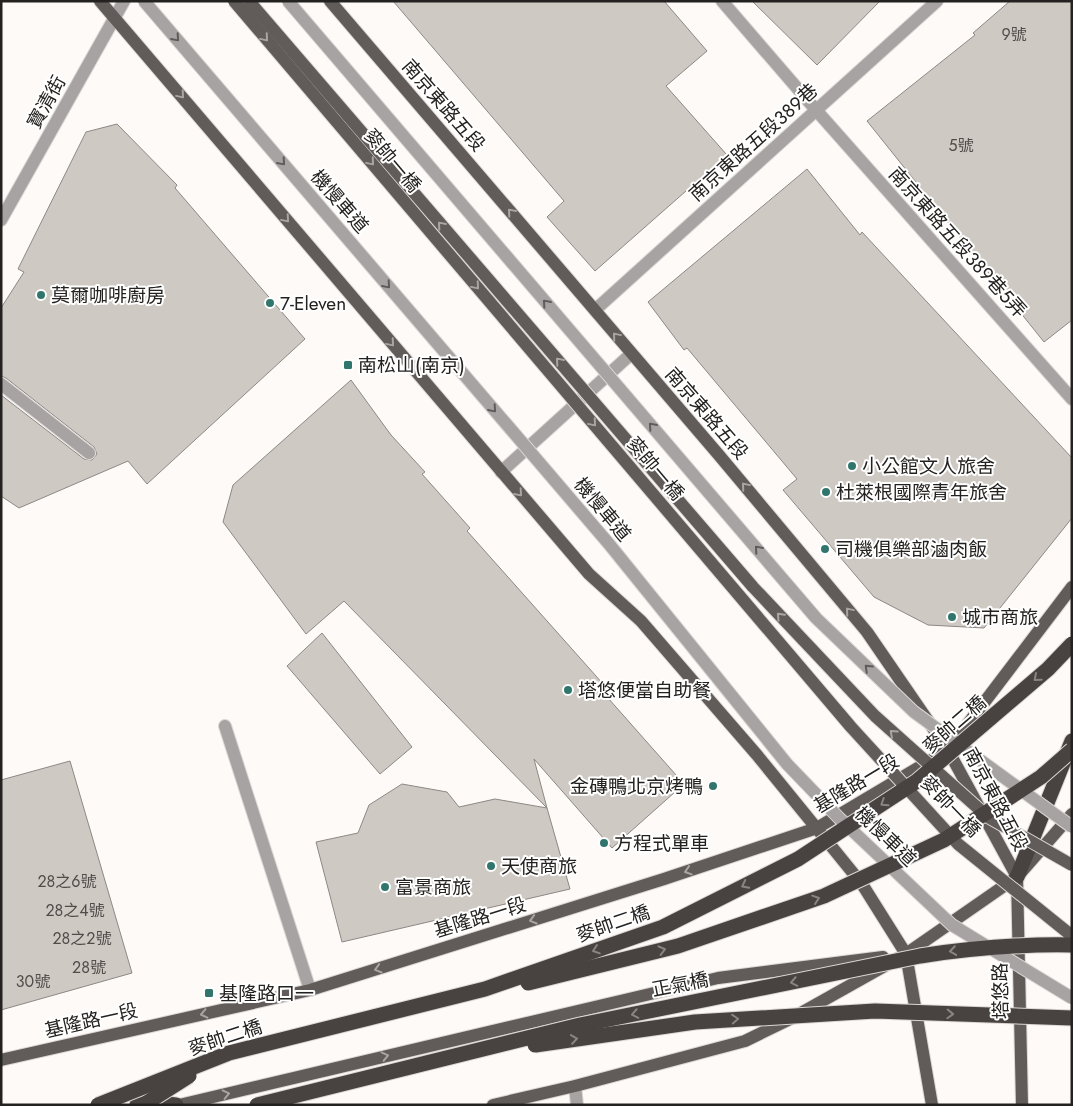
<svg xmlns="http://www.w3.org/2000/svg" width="1073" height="1106" font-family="Jost,'Noto Sans TC',sans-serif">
<rect width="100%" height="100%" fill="#fefaf8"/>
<g fill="#cfc9c4" stroke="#8e8884">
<path d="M393,1H664L707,51L666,86L727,155L595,271L547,217L564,201Z"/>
<path d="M752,1H880L817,65Z"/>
<path d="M1010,1H1072V320L1044,342L867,121L975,35L973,33Z"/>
<path d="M117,124L177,185L175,188L305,339L147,484L128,461L19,508L1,496V395L84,459L92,460L97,454L94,447L6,378L1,376V308L24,272L18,269L86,132Z"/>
<path d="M807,169L860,235L862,232L1072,458V518L984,628L928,625L874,597L783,490L797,479L687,348L684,350L648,302Z"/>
<path d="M351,380L391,435L425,472L422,474L470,528L467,531L612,694L608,698L684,784L612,848L534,759L547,808L344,601L306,634L223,522L233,485Z"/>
<path d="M322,633L412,747L380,774L287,666Z"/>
<path d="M70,761L132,973L1,1010V780Z"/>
<path d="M402,784L447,792L459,807L495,799L547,808L570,889L342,942L316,842L358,833L369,805Z"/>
</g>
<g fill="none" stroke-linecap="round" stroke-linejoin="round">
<defs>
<g id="minor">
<path d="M722,1L816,110L1072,399"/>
<path d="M1,220L124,1"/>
<path d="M595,310L937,1"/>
<path d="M1,384L89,453"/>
<path d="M501,472L631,354"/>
<path d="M225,726L310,990"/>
<path d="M575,1086L577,1105"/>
</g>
<g id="major">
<path d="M100,1L589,574L641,621L757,755L862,884L906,954L932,1105"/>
<path d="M330,1L718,454L867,632L948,750L1017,877L1022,1105"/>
<path d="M1,1060L310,990L664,879L817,828L948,750L1072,587"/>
<path d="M179,1105L718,978L883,957"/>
<path d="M493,1105L575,1086L745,1041L792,1018L906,954L1017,877L1072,814"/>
</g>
<g id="highway">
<path d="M1017,877L1072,741"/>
<path d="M137,1105L148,1102L176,1105"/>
</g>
</defs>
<use href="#minor" stroke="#dbd7d5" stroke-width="14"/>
<use href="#major" stroke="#dbd7d5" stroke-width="14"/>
<use href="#highway" stroke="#dbd7d5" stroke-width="17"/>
<use href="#minor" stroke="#a6a3a2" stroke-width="12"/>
<use href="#major" stroke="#615c59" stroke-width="12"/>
<use href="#highway" stroke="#484340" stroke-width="15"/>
<defs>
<g id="minor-bridge">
<path d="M144,1L609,544L787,764L839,818L952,925L1072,998"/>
<path d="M288,1L816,618L914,712L1072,827"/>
</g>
<g id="major-bridge">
<path d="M234,1L851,727L958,844L1072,936"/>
<path d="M249,1L753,587L875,716L988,817L1072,865"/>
</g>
<g id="highway-bridge">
<path d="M528,983L678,946L824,896L944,840L1041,777L1072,750"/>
<path d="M535,1045L695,1022L875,1011L1072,1018"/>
<path d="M148,1102L189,1076"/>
<path d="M98,1105L229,1053L485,989L663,927L798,859L917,781L1048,669L1072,644"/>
<path d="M257,1105L580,1025L920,956C972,948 1019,944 1072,945"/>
</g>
</defs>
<use href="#minor-bridge" stroke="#dbd7d5" stroke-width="14" stroke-linecap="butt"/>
<use href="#major-bridge" stroke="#dbd7d5" stroke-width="14" stroke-linecap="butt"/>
<use href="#highway-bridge" stroke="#dbd7d5" stroke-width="17" stroke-linecap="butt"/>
<use href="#minor-bridge" stroke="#a6a3a2" stroke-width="12"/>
<use href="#major-bridge" stroke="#615c59" stroke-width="12"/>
<use href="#highway-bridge" stroke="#484340" stroke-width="15"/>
</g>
<defs><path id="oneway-chevron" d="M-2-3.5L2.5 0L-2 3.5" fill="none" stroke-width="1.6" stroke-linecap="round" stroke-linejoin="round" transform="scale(1.25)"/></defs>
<g stroke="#5e5c5a">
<use href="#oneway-chevron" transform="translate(176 38) rotate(49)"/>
<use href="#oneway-chevron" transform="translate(282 162) rotate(49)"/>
<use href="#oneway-chevron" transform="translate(387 285) rotate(49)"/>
<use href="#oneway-chevron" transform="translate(546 303) rotate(-131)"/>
<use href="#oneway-chevron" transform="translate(493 409) rotate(49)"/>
<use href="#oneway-chevron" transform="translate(652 426) rotate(-131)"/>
<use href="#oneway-chevron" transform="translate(758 549) rotate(-131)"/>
<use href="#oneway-chevron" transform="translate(868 668) rotate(-136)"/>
</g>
<g stroke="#a8a5a4">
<use href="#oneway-chevron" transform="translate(265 38) rotate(50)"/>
<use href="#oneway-chevron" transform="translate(181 95) rotate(50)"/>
<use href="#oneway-chevron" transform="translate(371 162) rotate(50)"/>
<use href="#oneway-chevron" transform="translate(511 212) rotate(-131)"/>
<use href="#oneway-chevron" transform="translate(286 219) rotate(50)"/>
<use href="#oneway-chevron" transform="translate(441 225) rotate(-131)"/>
<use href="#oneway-chevron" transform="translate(476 286) rotate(50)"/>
<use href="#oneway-chevron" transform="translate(616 336) rotate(-130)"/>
<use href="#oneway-chevron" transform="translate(391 343) rotate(50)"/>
<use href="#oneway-chevron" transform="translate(559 361) rotate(-131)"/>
<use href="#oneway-chevron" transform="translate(593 423) rotate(50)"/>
<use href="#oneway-chevron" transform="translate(745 486) rotate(-130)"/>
<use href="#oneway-chevron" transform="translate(519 493) rotate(49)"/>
<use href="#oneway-chevron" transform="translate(849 611) rotate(-130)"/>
<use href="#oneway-chevron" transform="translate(780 616) rotate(-133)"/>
<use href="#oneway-chevron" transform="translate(893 733) rotate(-138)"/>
<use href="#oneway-chevron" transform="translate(688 871) rotate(162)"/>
<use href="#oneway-chevron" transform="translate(533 920) rotate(163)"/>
<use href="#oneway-chevron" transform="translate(378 969) rotate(163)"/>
<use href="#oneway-chevron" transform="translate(204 1014) rotate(167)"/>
<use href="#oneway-chevron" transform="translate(385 1056) rotate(-13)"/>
<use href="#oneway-chevron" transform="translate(226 1094) rotate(-13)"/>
</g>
<g stroke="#888583">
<use href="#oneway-chevron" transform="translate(1037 678) rotate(139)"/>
<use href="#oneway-chevron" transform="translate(884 803) rotate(147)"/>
<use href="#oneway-chevron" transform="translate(745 885) rotate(153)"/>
<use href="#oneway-chevron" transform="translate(816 899) rotate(-19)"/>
<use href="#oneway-chevron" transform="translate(596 950) rotate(161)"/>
<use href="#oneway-chevron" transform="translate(662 950) rotate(-14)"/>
<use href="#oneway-chevron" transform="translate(953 951) rotate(171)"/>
<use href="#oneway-chevron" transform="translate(794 982) rotate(169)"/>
<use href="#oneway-chevron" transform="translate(635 1014) rotate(169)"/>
<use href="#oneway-chevron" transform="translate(950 1014) rotate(2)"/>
<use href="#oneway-chevron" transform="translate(735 1019) rotate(-4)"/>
<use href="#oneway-chevron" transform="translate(574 1039) rotate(-8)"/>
</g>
<g fill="#30766c" stroke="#fff" stroke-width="2">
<circle cx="41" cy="295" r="5"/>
<circle cx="270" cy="303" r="5"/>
<rect x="343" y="360" width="10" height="10" rx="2.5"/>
<circle cx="852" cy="466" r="5"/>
<circle cx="826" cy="492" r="5"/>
<circle cx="825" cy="549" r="5"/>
<circle cx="952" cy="617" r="5"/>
<circle cx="568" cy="690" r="5"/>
<circle cx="713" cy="786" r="5"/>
<circle cx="604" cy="843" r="5"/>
<circle cx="491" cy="866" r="5"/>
<circle cx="385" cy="887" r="5"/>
<rect x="204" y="988" width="10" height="10" rx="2.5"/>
</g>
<g text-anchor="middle" stroke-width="4" stroke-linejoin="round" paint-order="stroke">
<g font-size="16" fill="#4f4c49">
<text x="1014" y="40">9號</text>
<text x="961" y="151">5號</text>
<text x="67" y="887">28之6號</text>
<text x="75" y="916">28之4號</text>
<text x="82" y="944">28之2號</text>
<text x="89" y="973">28號</text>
<text x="33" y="987">30號</text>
</g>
<g font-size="19" fill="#242220" stroke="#fff">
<text transform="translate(46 102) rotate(-61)" y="7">寶清街</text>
<text transform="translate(444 105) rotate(49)" y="7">南京東路五段</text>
<text transform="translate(753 142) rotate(-42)" y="7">南京東路五段389巷</text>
<text transform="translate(393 160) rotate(50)" y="7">麥帥一橋</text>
<text transform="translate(340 201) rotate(49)" y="7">機慢車道</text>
<text transform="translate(958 242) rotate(48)" y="7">南京東路五段389巷5弄</text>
<text transform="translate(707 413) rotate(49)" y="7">南京東路五段</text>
<text transform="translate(656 468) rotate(50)" y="7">麥帥一橋</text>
<text transform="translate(603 509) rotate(50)" y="7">機慢車道</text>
<text transform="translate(954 724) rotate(-41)" y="7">麥帥二橋</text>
<text transform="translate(856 783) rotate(-31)" y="7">基隆路一段</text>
<text transform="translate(996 799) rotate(62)" y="7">南京東路五段</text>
<text transform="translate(951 806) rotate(46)" y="7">麥帥一橋</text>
<text transform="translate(886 836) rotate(44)" y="7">機慢車道</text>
<text transform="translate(480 917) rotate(-17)" y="7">基隆路一段</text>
<text transform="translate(613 923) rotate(-19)" y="7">麥帥二橋</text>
<text transform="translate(680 984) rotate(-11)" y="7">正氣橋</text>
<text transform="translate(1000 991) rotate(-91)" y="7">塔悠路</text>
<text transform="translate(91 1020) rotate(-13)" y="7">基隆路一段</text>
<text transform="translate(225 1037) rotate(-18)" y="7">麥帥二橋</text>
</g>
<g font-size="19" fill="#242220" stroke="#fff" text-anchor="start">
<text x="51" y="302">莫爾咖啡廚房</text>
<text x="280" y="310">7-Eleven</text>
<text x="358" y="372">南松山(南京)</text>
<text x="862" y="473">小公館文人旅舍</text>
<text x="836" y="499">杜萊根國際青年旅舍</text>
<text x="835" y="556">司機俱樂部滷肉飯</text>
<text x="962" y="624">城市商旅</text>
<text x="578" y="697">塔悠便當自助餐</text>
<text x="703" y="793" text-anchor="end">金磚鴨北京烤鴨</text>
<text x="614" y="850">方程式單車</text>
<text x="501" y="873">天使商旅</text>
<text x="395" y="894">富景商旅</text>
<text x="219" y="1000">基隆路口一</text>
</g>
</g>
<rect width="1073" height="1106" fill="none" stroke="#242220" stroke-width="5"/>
</svg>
